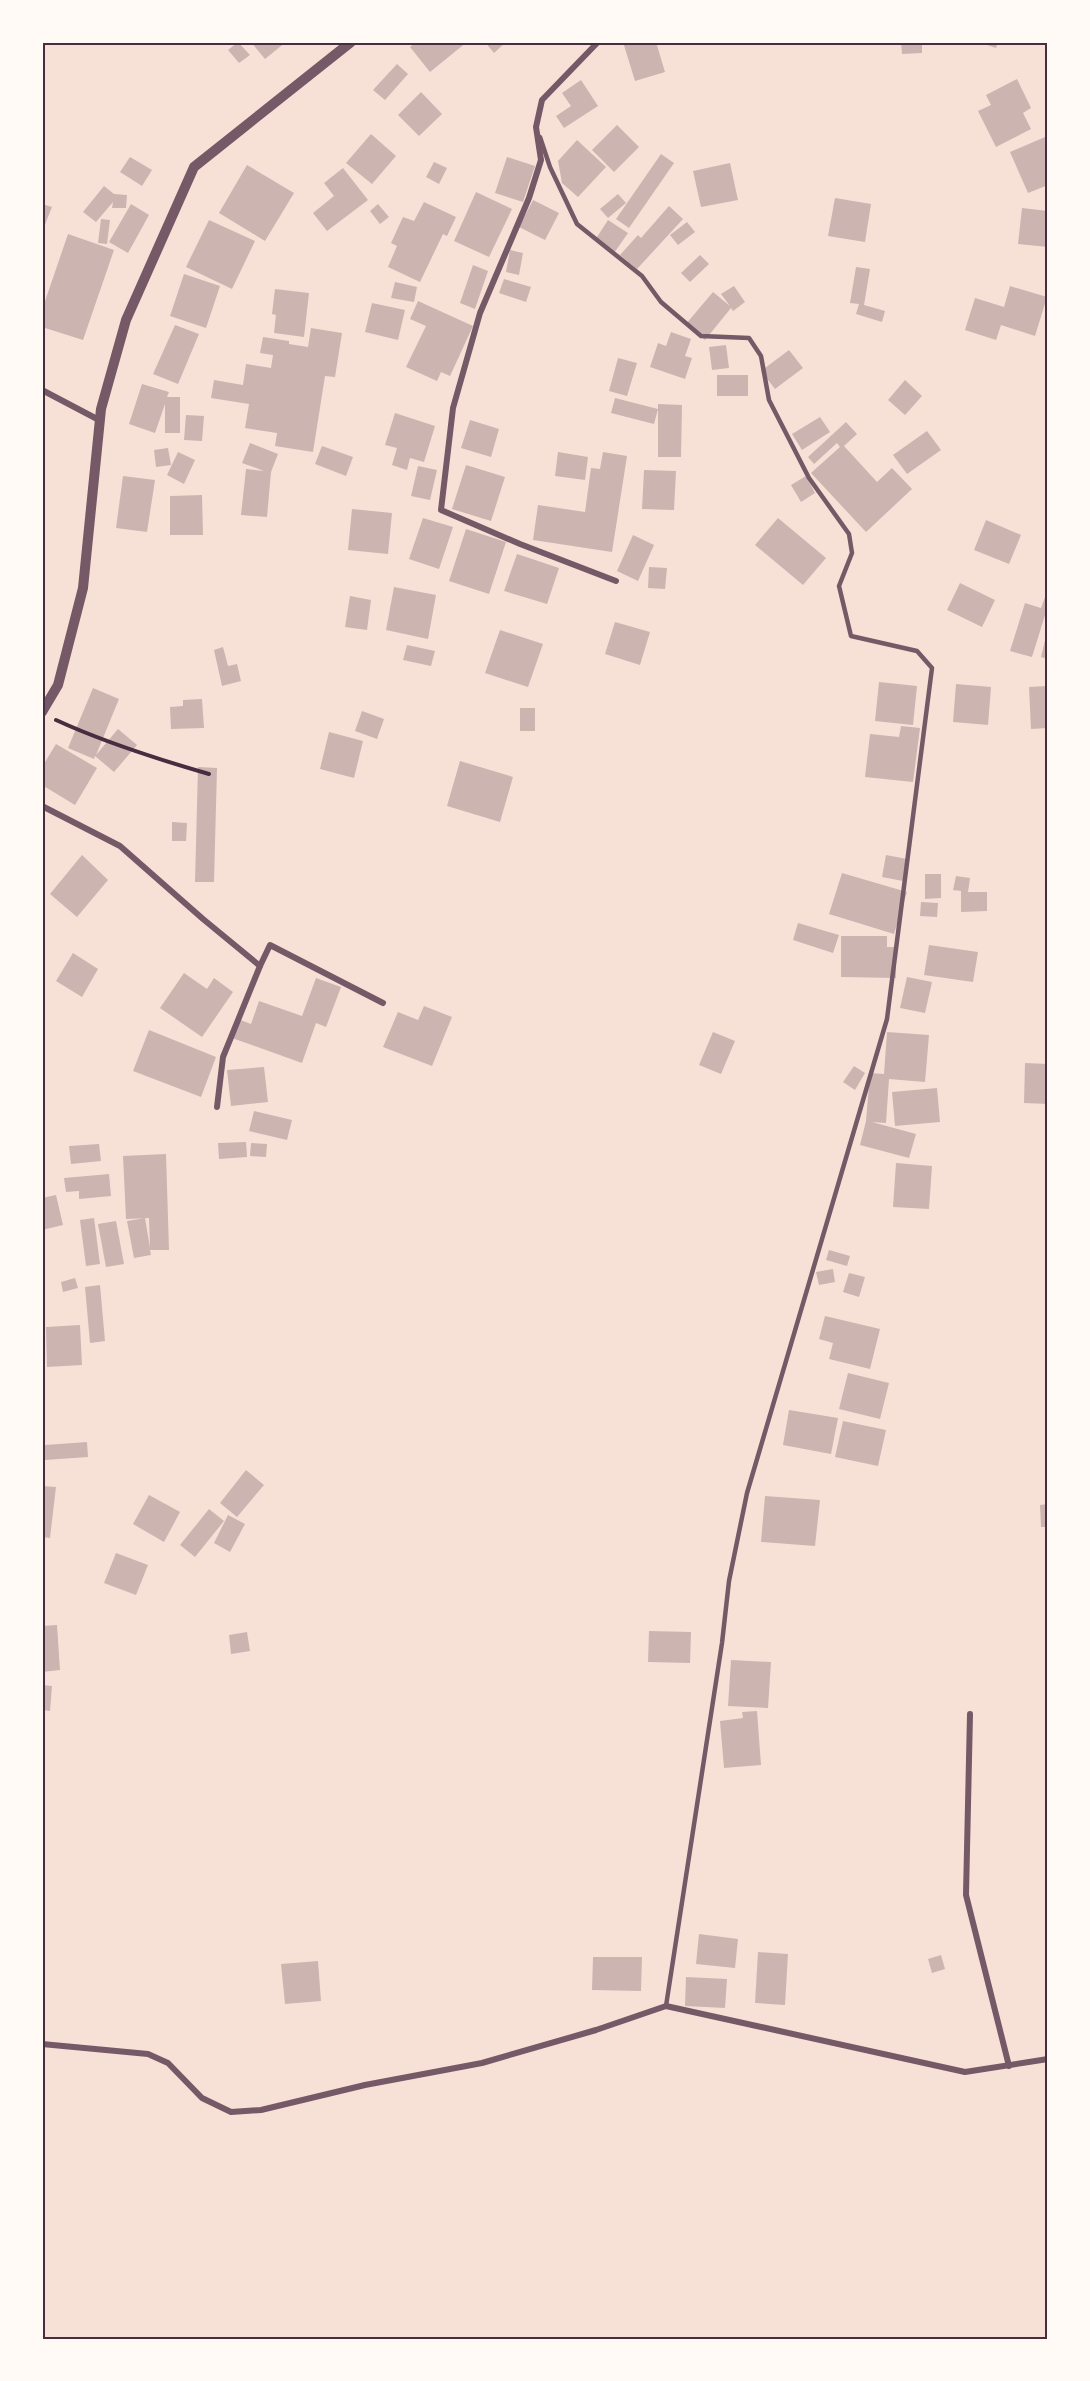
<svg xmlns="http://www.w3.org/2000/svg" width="1090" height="2381" font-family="Arial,sans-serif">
<rect width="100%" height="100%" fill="#f7e1d7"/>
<g fill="#ccb4b1">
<path d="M238,42L250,55L239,63L228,50Z"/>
<path d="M251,42H286L265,59Z"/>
<path d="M416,42H467L430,72L410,47Z"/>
<path d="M485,42H506L494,53Z"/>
<path d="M623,42H656L665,72L635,81Z"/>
<path d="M901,42H922V53L902,54Z"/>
<path d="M978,42H998L996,48Z"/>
<path d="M397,64L408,74L385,100L373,90Z"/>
<path d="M1017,79L1031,108L1023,113L1031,129L996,147L978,111L991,105L986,95Z"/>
<path d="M581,80L598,106L564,128L556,116L571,106L562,93Z"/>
<path d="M421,92L442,114L419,136L398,115Z"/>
<path d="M617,125L639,147L614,172L592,150Z"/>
<path d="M371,134L396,156L372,184L346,163Z"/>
<path d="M1045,137L1048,144V185L1028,193L1010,152Z"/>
<path d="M577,140L606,167L578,197L562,183L558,161Z"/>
<path d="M661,154L674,163L629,228L616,219Z"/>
<path d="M130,157L152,170L142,186L120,172Z"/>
<path d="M507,157L535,166L523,202L495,193Z"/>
<path d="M434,162L447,168L439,184L426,177Z"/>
<path d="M730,163L738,200L701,207L693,171Z"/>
<path d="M247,165L294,193L265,241L219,213Z"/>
<path d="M343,168L368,200L327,231L313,213L334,196L324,183Z"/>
<path d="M104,186L114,194L127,195L126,208H112L113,202L96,222L83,212Z"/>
<path d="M476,192L512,209L489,257L454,241Z"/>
<path d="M618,194L626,203L608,218L600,209Z"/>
<path d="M835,198L871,204L865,242L828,236Z"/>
<path d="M533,200L559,213L545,240L519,227Z"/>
<path d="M424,202L456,217L447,236L443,234L420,282L388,267L397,246L391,243L403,217L414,221Z"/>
<path d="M42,204L52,207L42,232Z"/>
<path d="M131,204L149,215L128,253L109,242Z"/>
<path d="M378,204L389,217L380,224L370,211Z"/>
<path d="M669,206L683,219L637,269L620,255L638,235L641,238Z"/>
<path d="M1022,208L1048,211V247L1018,244Z"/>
<path d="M101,219L110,220L107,244L98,243Z"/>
<path d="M209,220L255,241L232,289L186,267Z"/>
<path d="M608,220L628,233L614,253L595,240Z"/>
<path d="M687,222L695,232L678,245L670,235Z"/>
<path d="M68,234L114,250L83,340L42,327V310Z"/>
<path d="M510,250L523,253L519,275L506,272Z"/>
<path d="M700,255L709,264L690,282L681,273Z"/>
<path d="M473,265L488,271L475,309L460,303Z"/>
<path d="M856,267L870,269L864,305L885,311L882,322L856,314L859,304L850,303Z"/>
<path d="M184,274L220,286L206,328L170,316Z"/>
<path d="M504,279L531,287L526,302L499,293Z"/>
<path d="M395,282L417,287L414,302L391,298Z"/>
<path d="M734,286L745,302L733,311L731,308L705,340L686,324L713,292L730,306L721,294Z"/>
<path d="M1010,286L1047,297L1035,336L1001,325L996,340L965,330L975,298L1004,307Z"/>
<path d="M275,289L309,293L304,337L274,333L276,315L272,314Z"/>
<path d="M418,301L473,326L450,376L441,372L437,381L406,367L426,326L410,319Z"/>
<path d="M372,303L405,310L398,340L365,332Z"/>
<path d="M175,325L199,334L178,384L153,374Z"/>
<path d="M311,328L342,333L335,377L325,376L313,452L275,446L277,433L245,428L249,404L211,398L214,380L243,385L246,364L271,368L273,355L260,353L263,337L289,341V344L308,347Z"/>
<path d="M671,332L691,339L685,356L692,358L685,379L650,367L658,343L666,346Z"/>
<path d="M726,345L729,368L712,370L709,347Z"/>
<path d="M789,350L803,368L775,389L761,371Z"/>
<path d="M618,358L637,363L627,396L609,391Z"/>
<rect x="717" y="375" width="31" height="21"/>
<path d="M905,380L922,396L905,415L888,400Z"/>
<path d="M142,384L169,392L167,397H180V433H165V404L155,433L129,424Z"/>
<path d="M615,398L658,409L654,424L611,413Z"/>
<path d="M658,404L682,405L681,457H658Z"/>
<path d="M395,413L435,426L424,462L410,458L407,470L392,465L397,448L385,445Z"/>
<path d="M186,415L204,416L202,441L184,440Z"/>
<path d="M820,417L830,432L802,450L792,434Z"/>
<path d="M470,420L499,429L491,457L461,448Z"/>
<path d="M846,422L857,434L844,446L877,482L892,468L912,489L866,532L811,473L840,447L837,443L814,464L808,457Z"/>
<path d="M927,431L941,450L907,474L893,455Z"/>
<path d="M250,443L278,454L271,472L267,517L241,515L246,469L264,471L242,463Z"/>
<path d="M322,446L353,457L346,476L315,464Z"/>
<path d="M168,448L171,465L156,467L154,450Z"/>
<path d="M178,452L195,460L184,484L167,475Z"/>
<path d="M558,452L588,457L585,480L555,476Z"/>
<path d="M603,452L627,456L612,552L533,540L538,505L585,512L591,468L600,469Z"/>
<path d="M466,465L505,477L491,521L452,509Z"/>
<path d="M418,466L437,470L430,500L411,496Z"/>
<path d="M644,470L676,471L674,510L642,509Z"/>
<path d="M123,476L155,480L147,532L116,528Z"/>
<path d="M806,476L815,493L801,502L791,485Z"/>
<path d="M202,495L203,535H170V496Z"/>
<path d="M352,509L392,513L388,554L348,550Z"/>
<path d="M423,518L453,527L439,569L409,559Z"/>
<path d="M778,518L826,558L803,585L755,545Z"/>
<path d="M986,520L1021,535L1009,564L974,550Z"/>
<path d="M466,529L506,542L489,594L449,581Z"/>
<path d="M633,535L654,545L638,581L617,571Z"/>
<path d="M517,554L559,568L547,604L504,591Z"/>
<path d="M649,567L667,568L665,589L648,588Z"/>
<path d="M960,583L995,600L982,627L947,610Z"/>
<path d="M394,587L436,595L428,639L386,630Z"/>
<path d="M1048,589V613L1046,612L1032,657L1010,651L1025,603L1041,608Z"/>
<path d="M350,596L371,600L367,630L345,627Z"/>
<path d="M615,622L650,632L640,665L605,654Z"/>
<path d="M500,630L543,644L528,687L485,673Z"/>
<path d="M1046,636L1048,637V659L1041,657Z"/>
<path d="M407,645L435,651L431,666L403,660Z"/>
<path d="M223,647L228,666L237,664L241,681L222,686L214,650Z"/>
<path d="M879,682L917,686L913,725L875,721Z"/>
<path d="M956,684L991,687L988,725L953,722Z"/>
<path d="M1048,686V728L1031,729L1029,687Z"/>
<path d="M93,688L119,699L96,755L118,729L137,745L114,772L95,756L94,759L68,748Z"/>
<path d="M202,699L204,728L171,729L170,707L183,706V700Z"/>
<rect x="520" y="708" width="15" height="23"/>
<path d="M362,711L384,719L377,739L355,731Z"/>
<path d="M901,726L920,728L913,782L865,777L870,734L899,737Z"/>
<path d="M329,732L363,741L354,778L320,769Z"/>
<path d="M56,744L97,768L75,805L42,785V767Z"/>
<path d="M460,761L513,777L500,822L447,806Z"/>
<path d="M198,767L217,768L214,882H195Z"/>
<path d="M172,822L187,823L186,841H172Z"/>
<path d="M82,855L108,880L77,917L50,894Z"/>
<path d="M886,855L907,859L903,881L882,877Z"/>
<path d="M842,873L907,892L894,934L829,914Z"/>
<path d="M925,874H941V898L925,899Z"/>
<path d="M956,876L970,878L968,892H987V911L961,912V891L953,890Z"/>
<path d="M921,902L938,903L937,917L920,916Z"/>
<path d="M798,923L839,935L833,953L793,940Z"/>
<path d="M841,936H887V947H896V978L841,977Z"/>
<path d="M929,945L978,952L973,982L924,975Z"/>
<path d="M73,953L98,969L82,997L56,981Z"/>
<path d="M184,973L207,989L214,978L233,992L202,1037L160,1008Z"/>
<path d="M907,977L932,982L925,1013L900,1008Z"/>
<path d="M316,978L341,987L326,1027L316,1023L302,1063L232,1038L238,1019L251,1024L259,1001L302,1016Z"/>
<path d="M424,1006L452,1017L432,1066L383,1047L398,1012L418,1020Z"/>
<path d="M149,1030L216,1057L201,1097L133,1071Z"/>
<path d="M713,1032L735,1041L721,1074L699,1065Z"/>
<path d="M887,1032L929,1035L925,1082L889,1079L886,1123L872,1122L916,1134L909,1158L860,1145L866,1121L870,1073L884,1074Z"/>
<path d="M1025,1063L1048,1064V1104L1024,1103Z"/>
<path d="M854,1066L865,1073L855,1090L843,1082Z"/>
<path d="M264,1067L268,1102L231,1106L227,1070Z"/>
<path d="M937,1088L940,1122L895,1126L892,1092Z"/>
<path d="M254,1111L292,1120L287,1140L249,1131Z"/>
<path d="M246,1142L247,1157L219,1159L218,1143Z"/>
<path d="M251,1143L267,1144L266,1157L250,1156Z"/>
<path d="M99,1144L101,1161L71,1164L69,1146Z"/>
<path d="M166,1154L169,1250H150L151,1255L134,1258L127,1221L145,1218L150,1248L149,1218L126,1219L123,1156Z"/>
<path d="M896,1163L932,1166L929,1209L893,1207Z"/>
<path d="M109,1174L111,1196L79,1199V1191L66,1192L64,1178Z"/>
<path d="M56,1195L63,1225L42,1230V1198Z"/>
<path d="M94,1218L100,1264L86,1266L80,1220Z"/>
<path d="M116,1221L124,1264L106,1267L98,1224Z"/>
<path d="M829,1250L850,1256L847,1266L826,1260Z"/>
<path d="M833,1269L835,1282L819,1285L816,1272Z"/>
<path d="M849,1273L865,1277L859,1297L843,1292Z"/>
<path d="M75,1278L78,1288L63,1292L61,1282Z"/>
<path d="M100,1285L105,1341L90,1343L85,1287Z"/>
<path d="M825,1316L880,1329L870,1369L829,1359L833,1343L819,1339Z"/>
<path d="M80,1325L82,1365L47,1367L46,1327Z"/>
<path d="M848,1373L889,1383L880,1419L839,1409Z"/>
<path d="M789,1410L838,1418L831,1454L783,1445Z"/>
<path d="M843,1421L886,1430L878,1466L835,1457Z"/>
<path d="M87,1442L88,1457L45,1460V1445Z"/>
<path d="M246,1470L264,1485L237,1517L220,1503Z"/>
<path d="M42,1486L56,1487L50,1538L42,1537Z"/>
<path d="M149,1495L180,1512L164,1542L133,1524Z"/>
<path d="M765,1496L820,1500L815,1546L761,1542Z"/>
<path d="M1048,1504V1527H1041L1040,1505Z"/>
<path d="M209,1509L224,1521L195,1557L180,1545Z"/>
<path d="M228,1515L245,1524L230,1552L214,1543Z"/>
<path d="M116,1553L148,1565L136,1595L104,1583Z"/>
<path d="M57,1625L60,1670L42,1672V1626Z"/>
<path d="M649,1631L691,1632L690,1663L648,1662Z"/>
<path d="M247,1632L250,1651L231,1654L229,1635Z"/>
<path d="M731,1660L771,1662L768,1708L728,1706Z"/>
<path d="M42,1685L52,1686L50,1711L42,1710Z"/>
<path d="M757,1711L761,1765L724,1768L720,1721L743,1718L742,1712Z"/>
<path d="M699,1934L738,1939L735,1968L696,1964Z"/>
<path d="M758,1952L788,1954L785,2005L755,2003Z"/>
<path d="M941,1955L945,1969L932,1973L928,1959Z"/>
<path d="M593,1957H642L641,1991L592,1990Z"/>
<path d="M318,1961L321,2001L285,2004L281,1964Z"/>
<path d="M686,1977L727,1979L725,2008L685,2006Z"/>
</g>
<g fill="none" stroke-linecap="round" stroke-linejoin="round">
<path stroke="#4a2c40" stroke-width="4" d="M56,720C106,743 157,759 209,774"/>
<path stroke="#755966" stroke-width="4.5" d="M540,137L550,167L577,224L642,276L661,302L701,336L749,338L761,356L769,400L809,478L849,534L852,553L839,586L851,636L917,651L932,668L887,1019L747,1493L729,1581L722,1643L666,2006"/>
<g stroke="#755966" stroke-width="6">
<path d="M598,42L542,100L536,127L541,160L529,198L480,313L453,408L441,510L520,544L616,581"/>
<path d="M42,390L99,420"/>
<path d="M42,806L120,846L203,919L260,966L223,1057L217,1107"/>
<path d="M260,966L270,945L383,1003"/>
<path d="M970,1714L966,1895L1009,2066"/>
<path d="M42,2044L148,2054L168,2063L202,2098L231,2112L261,2110L365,2085L482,2063L596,2030L666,2006L965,2072L1048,2059"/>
</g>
<path stroke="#755966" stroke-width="10" d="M42,712L58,685L83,588L101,409L126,320L194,167L351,42"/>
</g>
<rect width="1090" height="2381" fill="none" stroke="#fffaf5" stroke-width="87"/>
<rect x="44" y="44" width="1002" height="2294" fill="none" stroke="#4a2c40" stroke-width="2"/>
</svg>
